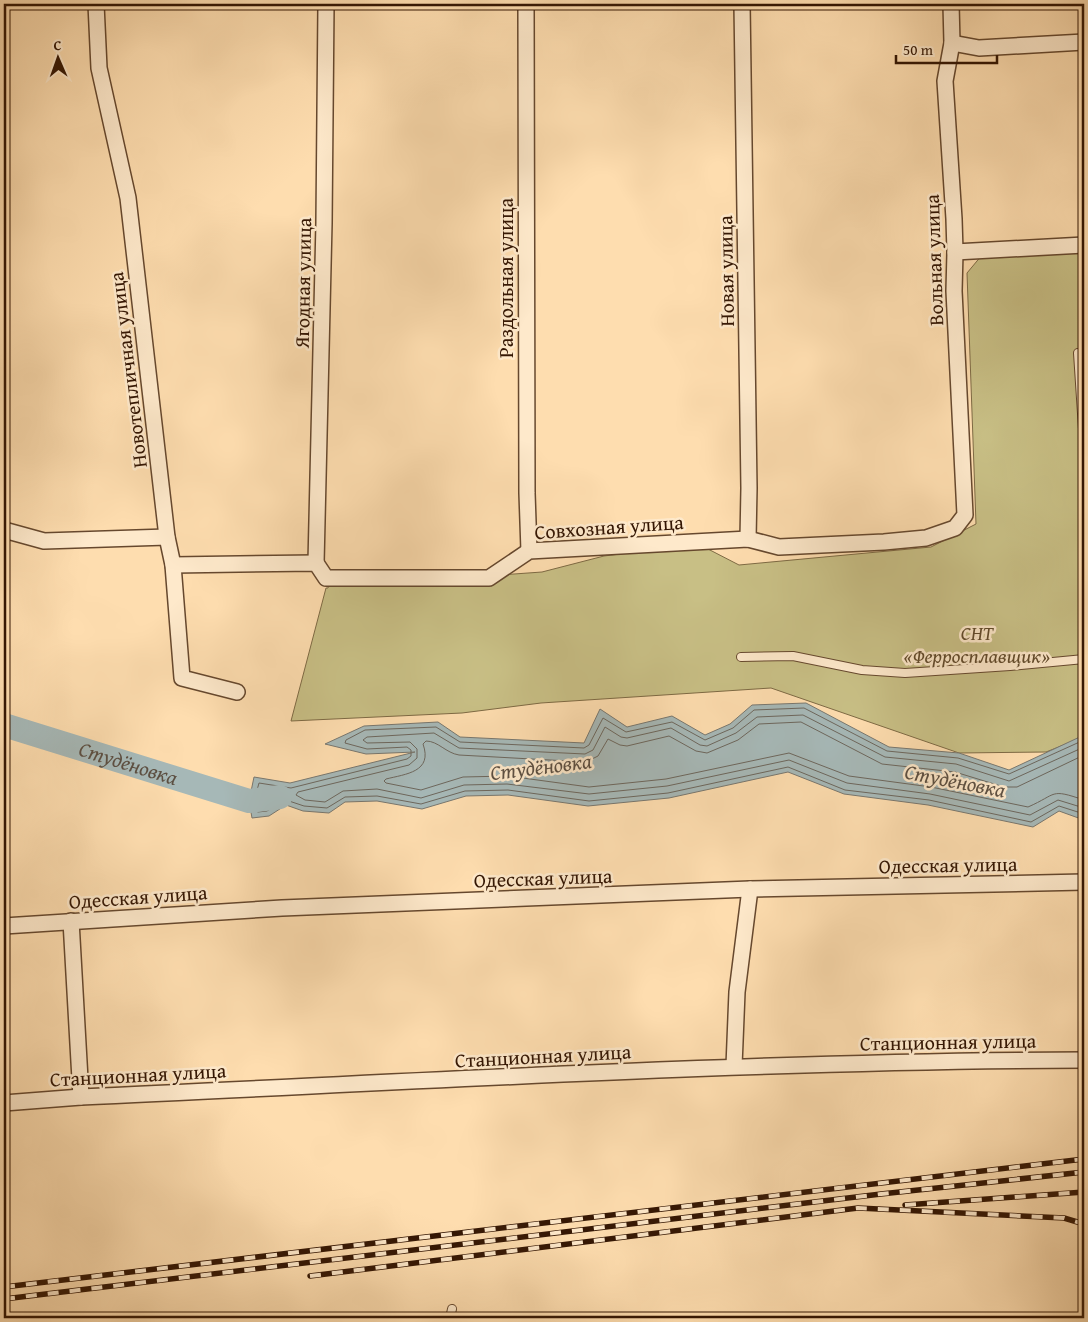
<svg xmlns="http://www.w3.org/2000/svg" width="1088" height="1322" font-family="'Gentium Book Plus',serif">
<rect width="100%" height="100%" fill="#feddaf"/>
<filter id="stains"><feTurbulence type="fractalNoise" baseFrequency=".004" numOctaves="4"/><feColorMatrix values="0 0 0 0 .2 0 0 0 0 .09 0 0 0 0 .02 0 0 0 .5 -.17"/></filter>
<radialGradient id="worn" r=".72"><stop offset=".6" stop-color="#630" stop-opacity="0"/><stop offset="1" stop-color="#630" stop-opacity=".3"/></radialGradient>
<path fill="#c8bf85" stroke="#7e6a44" d="M1084,251V737L1046,752L959,753L771,688L541,703L462,713L291,721L326,588H328L329,584L416,581L542,572L604,556L620,554L629,549H708L739,565L931,547L976,524L967,273L982,255Z"/>
<path fill="#a6b8b7" stroke="#78776f" d="M806,703L889,747L959,753L1009,770L1084,735V820L1059,811L1033,827L928,805L844,794L788,772L669,798L588,806L508,795L466,796L422,809L377,801L345,802L329,813L303,811L286,805L269,816L252,818L249,801L254,777L290,783L415,752L366,754L325,744L364,726L438,722L460,737L584,743L600,709L627,727L672,716L705,735L730,724L752,705Z"/>
<g fill="none" stroke-linecap="round" stroke-linejoin="round">
<g stroke="#6d675d" stroke-width="1">
<path d="M1084,740L1009,774L958,758L887,751L804,708L754,710L733,728L705,740L672,722L626,732L603,718L589,745L584,748L460,742L436,727L365,730L346,740L345,743L367,749L407,747L411,750V756L407,759L291,788L259,783L254,801L256,811L258,812L267,811L286,800L304,806L327,808L345,797L377,796L421,804L465,791L508,790L589,801L668,793L788,767L845,790L929,800L1031,822L1059,806L1084,814"/>
<path d="M1084,747L1009,781L956,764L885,757L803,715L757,717L736,733L707,746L700,745L671,728L627,738L621,737L605,727L593,750L585,754L459,748L434,733L367,737L363,740L367,743L410,742L417,749V758L409,765L298,792L296,795L305,800L325,802L343,791L377,789L421,798L464,785L507,784L589,794L667,786L789,760L847,783L930,794L1030,815L1058,800L1084,808"/>
<path d="M1084,755L1017,787H1004L955,772L882,764L801,722L759,724L738,740L707,753L696,751L669,736L627,746L620,745L608,739L598,756L586,762L459,755C446,753 438,741 426,741L423,744C433,772 406,774 386,779L384,781L386,783L421,790L463,777L508,776L589,787L666,779L789,753L849,776L931,787L1028,807C1058,794 1049,788 1084,800"/>
<path d="M264,790L277,792L279,795L263,805L261,801Z"/>
</g>
<path stroke="#a6b8b7" stroke-width="24" id="s1" d="M4,725L249,801L280,797"/>
<defs>
<g id="lane">
<path d="M1084,353H1078L1084,444"/>
<path d="M741,657L793,656L862,670L905,673L1010,666L1084,659"/>
<path d="M450,1318L452,1309"/>
</g>
<g id="street">
<path d="M96,4L99,68L128,198L167,537L173,565L182,678L237,692"/>
<path d="M526,4L527,493L529,551"/>
<path d="M742,4L749,488L748,539"/>
<path d="M952,43L979,48L1084,42"/>
<path d="M955,252L1084,245"/>
<path d="M4,530L44,541L167,537"/>
<path d="M316,563L324,223L326,4"/>
<path d="M173,565L316,563L326,578H489L529,551L748,539L779,547L884,542L926,538L955,528L965,515L954,291L955,252L954,219L945,81L952,43L951,4"/>
<path d="M71,921L81,1097"/>
<path d="M4,926L282,908L750,889L1084,882"/>
<path d="M734,1066L737,992L750,889"/>
<path d="M4,1103L81,1097C415,1082 750,1061 1084,1060"/>
</g>
</defs>
<use href="#lane" stroke="#66482e" stroke-width="10"/>
<use href="#street" stroke="#66482e" stroke-width="18"/>
<use href="#lane" stroke="#fee9cb" stroke-width="8"/>
<use href="#street" stroke="#fee9cb" stroke-width="15"/>
<defs>
<g id="rail">
<path d="M905,1205L1084,1192"/>
<path d="M310,1276L858,1208L1064,1218L1084,1224"/>
<path d="M4,1287L1084,1159"/>
<path d="M4,1299L881,1194L1084,1172"/>
</g>
</defs>
<use href="#rail" stroke="#341603" stroke-width="5.5"/>
<use href="#rail" stroke="#fee9cb" stroke-width="4" stroke-dasharray="11" stroke-linecap="butt"/>
</g>
<g text-anchor="middle" stroke-width="5" stroke-linejoin="round" paint-order="stroke">
<g font-size="20" fill="#341603" stroke="#fee9cb">
<text transform="translate(934 260) rotate(-92)" y="7">Вольная улица</text>
<text transform="translate(726 271) rotate(-91)" y="7">Новая улица</text>
<text transform="translate(506 278) rotate(-90)" y="7">Раздольная улица</text>
<text transform="translate(303 283) rotate(-89)" y="7">Ягодная улица</text>
<text transform="translate(128 370) rotate(-97)" y="7">Новотепличная улица</text>
<text transform="translate(609 527) rotate(-4)" y="7">Совхозная улица</text>
<text transform="translate(948 865) rotate(-1)" y="7">Одесская улица</text>
<text transform="translate(543 878) rotate(-2)" y="7">Одесская улица</text>
<text transform="translate(138 897) rotate(-4)" y="7">Одесская улица</text>
<text transform="translate(948 1042) rotate(-1)" y="7">Станционная улица</text>
<text transform="translate(543 1056) rotate(-3)" y="7">Станционная улица</text>
<text transform="translate(138 1075) rotate(-3)" y="7">Станционная улица</text>
</g>
<g font-size="20" font-style="italic" fill="#60492a" stroke="#fee9cb">
<text x="977" y="640">СНТ<tspan x="977" dy="23">«Ферросплавщик»</tspan></text>
</g>
<g font-size="21" font-style="italic" fill="#5c4f42" stroke="#fee9cb">
<text dy="7" stroke="none"><textPath href="#s1" startOffset="130">Студёновка</textPath></text>
<text transform="translate(541 767) rotate(-7)" y="7">Студёновка</text>
<text transform="translate(955 781) rotate(11)" y="7">Студёновка</text>
</g>
</g>
<rect width="1088" height="1322" fill="none" stroke="#feddaf" stroke-width="20"/>
<rect x="5" y="5" width="1078" height="1312" fill="none" stroke="#341603" stroke-width="2.5"/>
<rect x="10" y="10" width="1068" height="1302" fill="none" stroke="#341603"/>
<g transform="translate(58 58) rotate(358)" stroke="#fee9cb" stroke-width="4" paint-order="stroke">
<path d="M0-4L9 19L0 12L-9 19Z" fill="#341603"/>
<text y="-8" font-size="14" font-weight="bold" text-anchor="middle" fill="#341603">С</text>
</g>
<path d="M896 55v8h101v-8" fill="none" stroke="#341603" stroke-width="2.5"/>
<text x="903" y="55" font-size="15" fill="#341603" stroke="#fee9cb" stroke-width="4" paint-order="stroke">50 m</text>
<rect width="100%" height="100%" filter="url(#stains)"/>
<rect width="100%" height="100%" fill="url(#worn)"/>
</svg>
